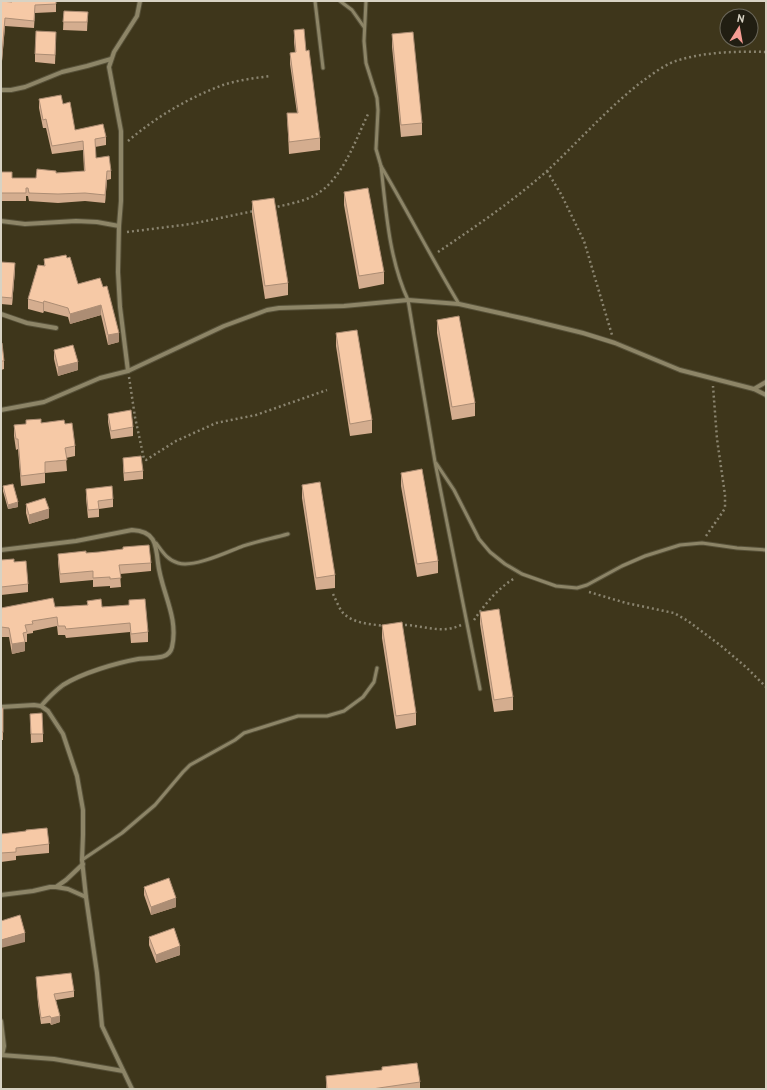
<svg xmlns="http://www.w3.org/2000/svg" width="767" height="1090" font-family="'PT Sans',sans-serif">
<rect width="100%" height="100%" fill="#3e361b"/>
<g fill="none" stroke-linecap="round" stroke-linejoin="round">
<defs>
<g id="service">
<path d="M315,1L323,68"/>
<path d="M340,1L352,10L364,27"/>
<path d="M366,1L364,41L366,63L377,98L378,110L376,149L381,166C408,212 432,259 459,304"/>
<path d="M381,166C386,211 389,259 408,300L435,462L480,689"/>
<path d="M436,463L454,490L479,539L490,552L505,564L522,574L556,586L577,588L587,585L622,566L645,556L680,545L702,543L737,548L766,550"/>
<path d="M156,543C162,551 167,560 178,563C194,568 227,552 243,546C258,541 274,538 288,534"/>
<path d="M82,860L122,833L155,805L183,772L190,765L235,740L244,733L298,716H327L344,711L363,697L374,682L377,668"/>
</g>
<g id="minor">
<path d="M1,90H11L25,87L62,72L87,66L111,59"/>
<path d="M1,221L25,224L76,221L97,222L119,226"/>
<path d="M1,314L27,323L56,328"/>
<path d="M128,371L120,307L118,272L119,226L121,201V131L109,67L114,52L137,16L140,1"/>
<path d="M754,389L766,382"/>
<path d="M1,410L44,402L100,378L128,371L224,326L267,310L279,308L344,306L408,300L459,304L526,319L583,333L615,343L680,370L754,389L766,395"/>
<path d="M1,550L76,541L132,530C155,531 156,544 158,563C161,591 179,617 172,647C169,661 150,657 138,659C116,663 82,673 63,685C55,691 48,698 41,706"/>
<path d="M1,707L34,705L41,706L48,711L63,734L77,776L83,810V835L82,860L86,897L97,973L102,1026L132,1089"/>
<path d="M56,887L66,880L83,864"/>
<path d="M1,895L33,891L50,887H56L68,889L86,897"/>
<path d="M1,1021L4,1046L2,1055"/>
<path d="M1,1055L54,1059L123,1071"/>
</g>
</defs>
<use href="#service" stroke="#575139" stroke-width="5"/>
<use href="#minor" stroke="#575139" stroke-width="6"/>
<g stroke="#8a846f" stroke-width="2.5" stroke-dasharray="2 3" stroke-linecap="butt">
<path d="M128,141C156,117 188,98 223,85C238,80 255,78 271,76"/>
<path d="M547,171L561,194L584,241L612,335"/>
<path d="M273,208C287,204 304,202 317,194C343,178 356,139 369,112"/>
<path d="M127,232L191,224L254,211"/>
<path d="M438,252C475,227 513,201 547,171C578,142 606,110 640,83C650,76 661,67 673,62C701,52 736,51 766,52"/>
<path d="M129,377L135,417L144,459L146,460L176,441L216,423L256,415L327,390"/>
<path d="M706,536L722,513L725,508V495L717,439L713,386"/>
<path d="M589,592L626,603L674,613L688,621L720,645L747,668L766,687"/>
<path d="M333,594C336,600 339,608 343,613C354,624 371,624 385,626"/>
<path d="M474,620C485,604 498,588 515,578"/>
<path d="M400,625C421,624 440,635 461,625"/>
</g>
<use href="#service" stroke="#8d8567" stroke-width="3"/>
<use href="#minor" stroke="#8d8567" stroke-width="4"/>
</g>
<g fill="#d4ad8f">
<path d="M1,1L12,2L56,1V12L35,13L34,28L5,26L2,61H1Z"/>
<path d="M64,11L88,12L87,31L63,30Z"/>
<path d="M294,30L306,51L320,138V150L289,154L287,113H297L290,64V53L295,52L294,42Z"/>
<path d="M392,34L422,123V135L401,137L392,47Z"/>
<path d="M56,41L55,64L35,62V54Z"/>
<path d="M39,99L63,104L75,130L106,137V145L95,147L96,158L111,171V179L107,180L105,203L85,201L58,203L29,201L28,196H26V201H1V172L12,178H36L56,173L84,171L83,150L52,154L46,128H43L39,108Z"/>
<path d="M344,192L384,272V284L359,289L344,205Z"/>
<path d="M252,201L288,283V295L265,299L252,214Z"/>
<path d="M67,258L78,284L100,278L119,342L108,345L101,315L70,324L68,317L44,311L43,313L28,309V299L44,265V259Z"/>
<path d="M1,262L15,270L12,305L1,304Z"/>
<path d="M437,320L475,403V416L452,420L437,333Z"/>
<path d="M336,333L372,420V433L350,436L336,346Z"/>
<path d="M1,343L4,361V369L1,370Z"/>
<path d="M54,350L78,370L58,376L54,359Z"/>
<path d="M108,414L133,427V436L111,439L108,422Z"/>
<path d="M41,423L65,424L75,446V456L66,458L67,471L45,473V483L21,486L18,449L16,450L14,436V425Z"/>
<path d="M123,458L143,471V479L124,481L123,467Z"/>
<path d="M401,473L438,561V573L417,577L401,486Z"/>
<path d="M302,485L335,575V588L316,590L302,498Z"/>
<path d="M3,486L18,507L8,509L3,491Z"/>
<path d="M86,489L113,499V507L99,509V517L88,518L86,498Z"/>
<path d="M26,504L49,518L29,524L26,513Z"/>
<path d="M86,553L151,563V571L120,574L121,587L110,588V586L93,587V580L60,583L58,562V554Z"/>
<path d="M1,560L14,562L28,584V592L1,595Z"/>
<path d="M129,600L148,632V642L131,643L130,632L66,638L65,635H58L57,626L33,631V633L27,634V642H25V651L12,654L9,637H1V608L55,607L87,605V601L102,607L129,605Z"/>
<path d="M480,612L513,697V710L494,712L480,624Z"/>
<path d="M382,625L416,713V725L396,729L382,638Z"/>
<rect x="1" y="708" width="2" height="32"/>
<path d="M30,714L43,734V742L31,743Z"/>
<path d="M1,834L49,844V853L16,856V860L1,862Z"/>
<path d="M144,887L176,907L151,915L144,895Z"/>
<path d="M149,937L180,955L156,963L149,945Z"/>
<path d="M36,977L74,991V997L56,1000L60,1022L51,1025L50,1023L41,1024L38,1004Z"/>
<path d="M382,1067L420,1082V1089H326V1076L382,1070Z"/>
</g>
<g fill="#ac8d74">
<path d="M5,18V26L2,61V53Z"/>
<path d="M107,171V180L105,203V195Z"/>
<path d="M15,263V270L12,305V298Z"/>
<path d="M44,301V311L43,313V303Z"/>
<path d="M101,305V315L70,324V314Z"/>
<path d="M119,333V342L108,345V335Z"/>
<path d="M78,362V370L58,376V367Z"/>
<path d="M18,502V507L8,509V505Z"/>
<path d="M49,509V518L29,524V515Z"/>
<path d="M25,642V651L12,654V644Z"/>
<path d="M176,898V907L151,915V907Z"/>
<path d="M25,933V942L1,948V940Z"/>
<path d="M180,946V955L156,963V955Z"/>
<path d="M60,1016V1022L51,1025V1018Z"/>
</g>
<g fill="#f6c9a6" stroke="#ac8d74">
<path d="M1,1L12,2V1H56V4L35,5L34,21L5,18L2,53H1Z"/>
<path d="M64,11L88,12L87,22H63Z"/>
<path d="M304,29L306,51L309,50L320,138L289,142L287,113H298L290,53L296,52L294,30Z"/>
<path d="M36,31L56,32L55,55L35,54Z"/>
<path d="M413,32L422,123L401,125L392,34Z"/>
<path d="M61,95L63,104L70,102L75,130L103,124L106,137L95,139L96,158L109,156L111,171H107L105,195L85,193L58,194L29,193L28,188H26V193H1V172H12V178H36L37,169L56,171V173L85,171L83,141L52,146L46,119L43,120L39,99Z"/>
<path d="M368,188L384,272L359,276L344,192Z"/>
<path d="M274,198L288,283L265,286L252,201Z"/>
<path d="M66,255L67,258L70,257L78,284L100,278L103,287L107,286L119,333L108,335L101,305L70,314L68,308L44,301L43,303L28,299L38,265L45,266L44,259Z"/>
<path d="M1,262L15,263L12,298L1,297Z"/>
<path d="M459,316L475,403L452,407L437,320Z"/>
<path d="M357,330L372,420L350,424L336,333Z"/>
<path d="M1,343H2L4,361H1Z"/>
<path d="M73,345L78,362L58,367L54,350Z"/>
<path d="M131,410L133,427L111,431L108,414Z"/>
<path d="M41,419V423L64,420L65,424L72,423L75,446L65,448L67,460L45,462V473L21,476L18,439H16L14,425L26,424V420Z"/>
<path d="M141,456L143,471L124,473L123,458Z"/>
<path d="M422,469L438,561L417,564L401,473Z"/>
<path d="M320,482L335,575L316,578L302,485Z"/>
<path d="M13,484L18,502L8,505L3,486Z"/>
<path d="M112,486L113,499L98,501L99,509L88,510L86,489Z"/>
<path d="M45,498L49,509L29,515L26,504Z"/>
<path d="M149,545L151,563L119,565L121,578L110,579V577L93,578V571L60,574L58,554L86,551V553L99,552L123,549V547Z"/>
<path d="M14,559V562L26,561L28,584L1,587V560Z"/>
<path d="M53,598L55,607L88,605L87,601L101,599L102,607L129,605V600L145,599L148,632L131,634L130,623L66,629L65,626H58L57,617L32,621L33,624L25,625L27,632L23,633L25,642L12,644L9,628L1,627V608Z"/>
<path d="M499,609L513,697L494,700L480,612Z"/>
<path d="M402,622L416,713L396,716L382,625Z"/>
<rect x="1" y="708" width="2" height="24"/>
<path d="M42,713L43,734H31L30,714Z"/>
<path d="M47,828L49,844L16,848V852L1,853V834L26,831V830Z"/>
<path d="M169,878L176,898L151,907L144,887Z"/>
<path d="M20,915L25,933L1,940V921Z"/>
<path d="M174,928L180,946L156,955L149,937Z"/>
<path d="M71,973L74,991L54,994L60,1016L51,1018L50,1016L41,1018L38,998L36,977Z"/>
<path d="M417,1063L420,1082L372,1089H327L326,1076L382,1070V1067Z"/>
</g>
<rect width="767" height="1090" fill="none" stroke="#d8d3c4" stroke-width="4"/>
<g transform="translate(739 28) rotate(11)"><circle r="19" fill="#211e12" stroke="#6a6659"/>
<path d="M0-3L7 15L0 10L-7 15Z" fill="#f59c93"/>
<text y="-6" font-size="11" font-weight="bold" text-anchor="middle" fill="#d8d3c4">N</text>
</g>
</svg>
